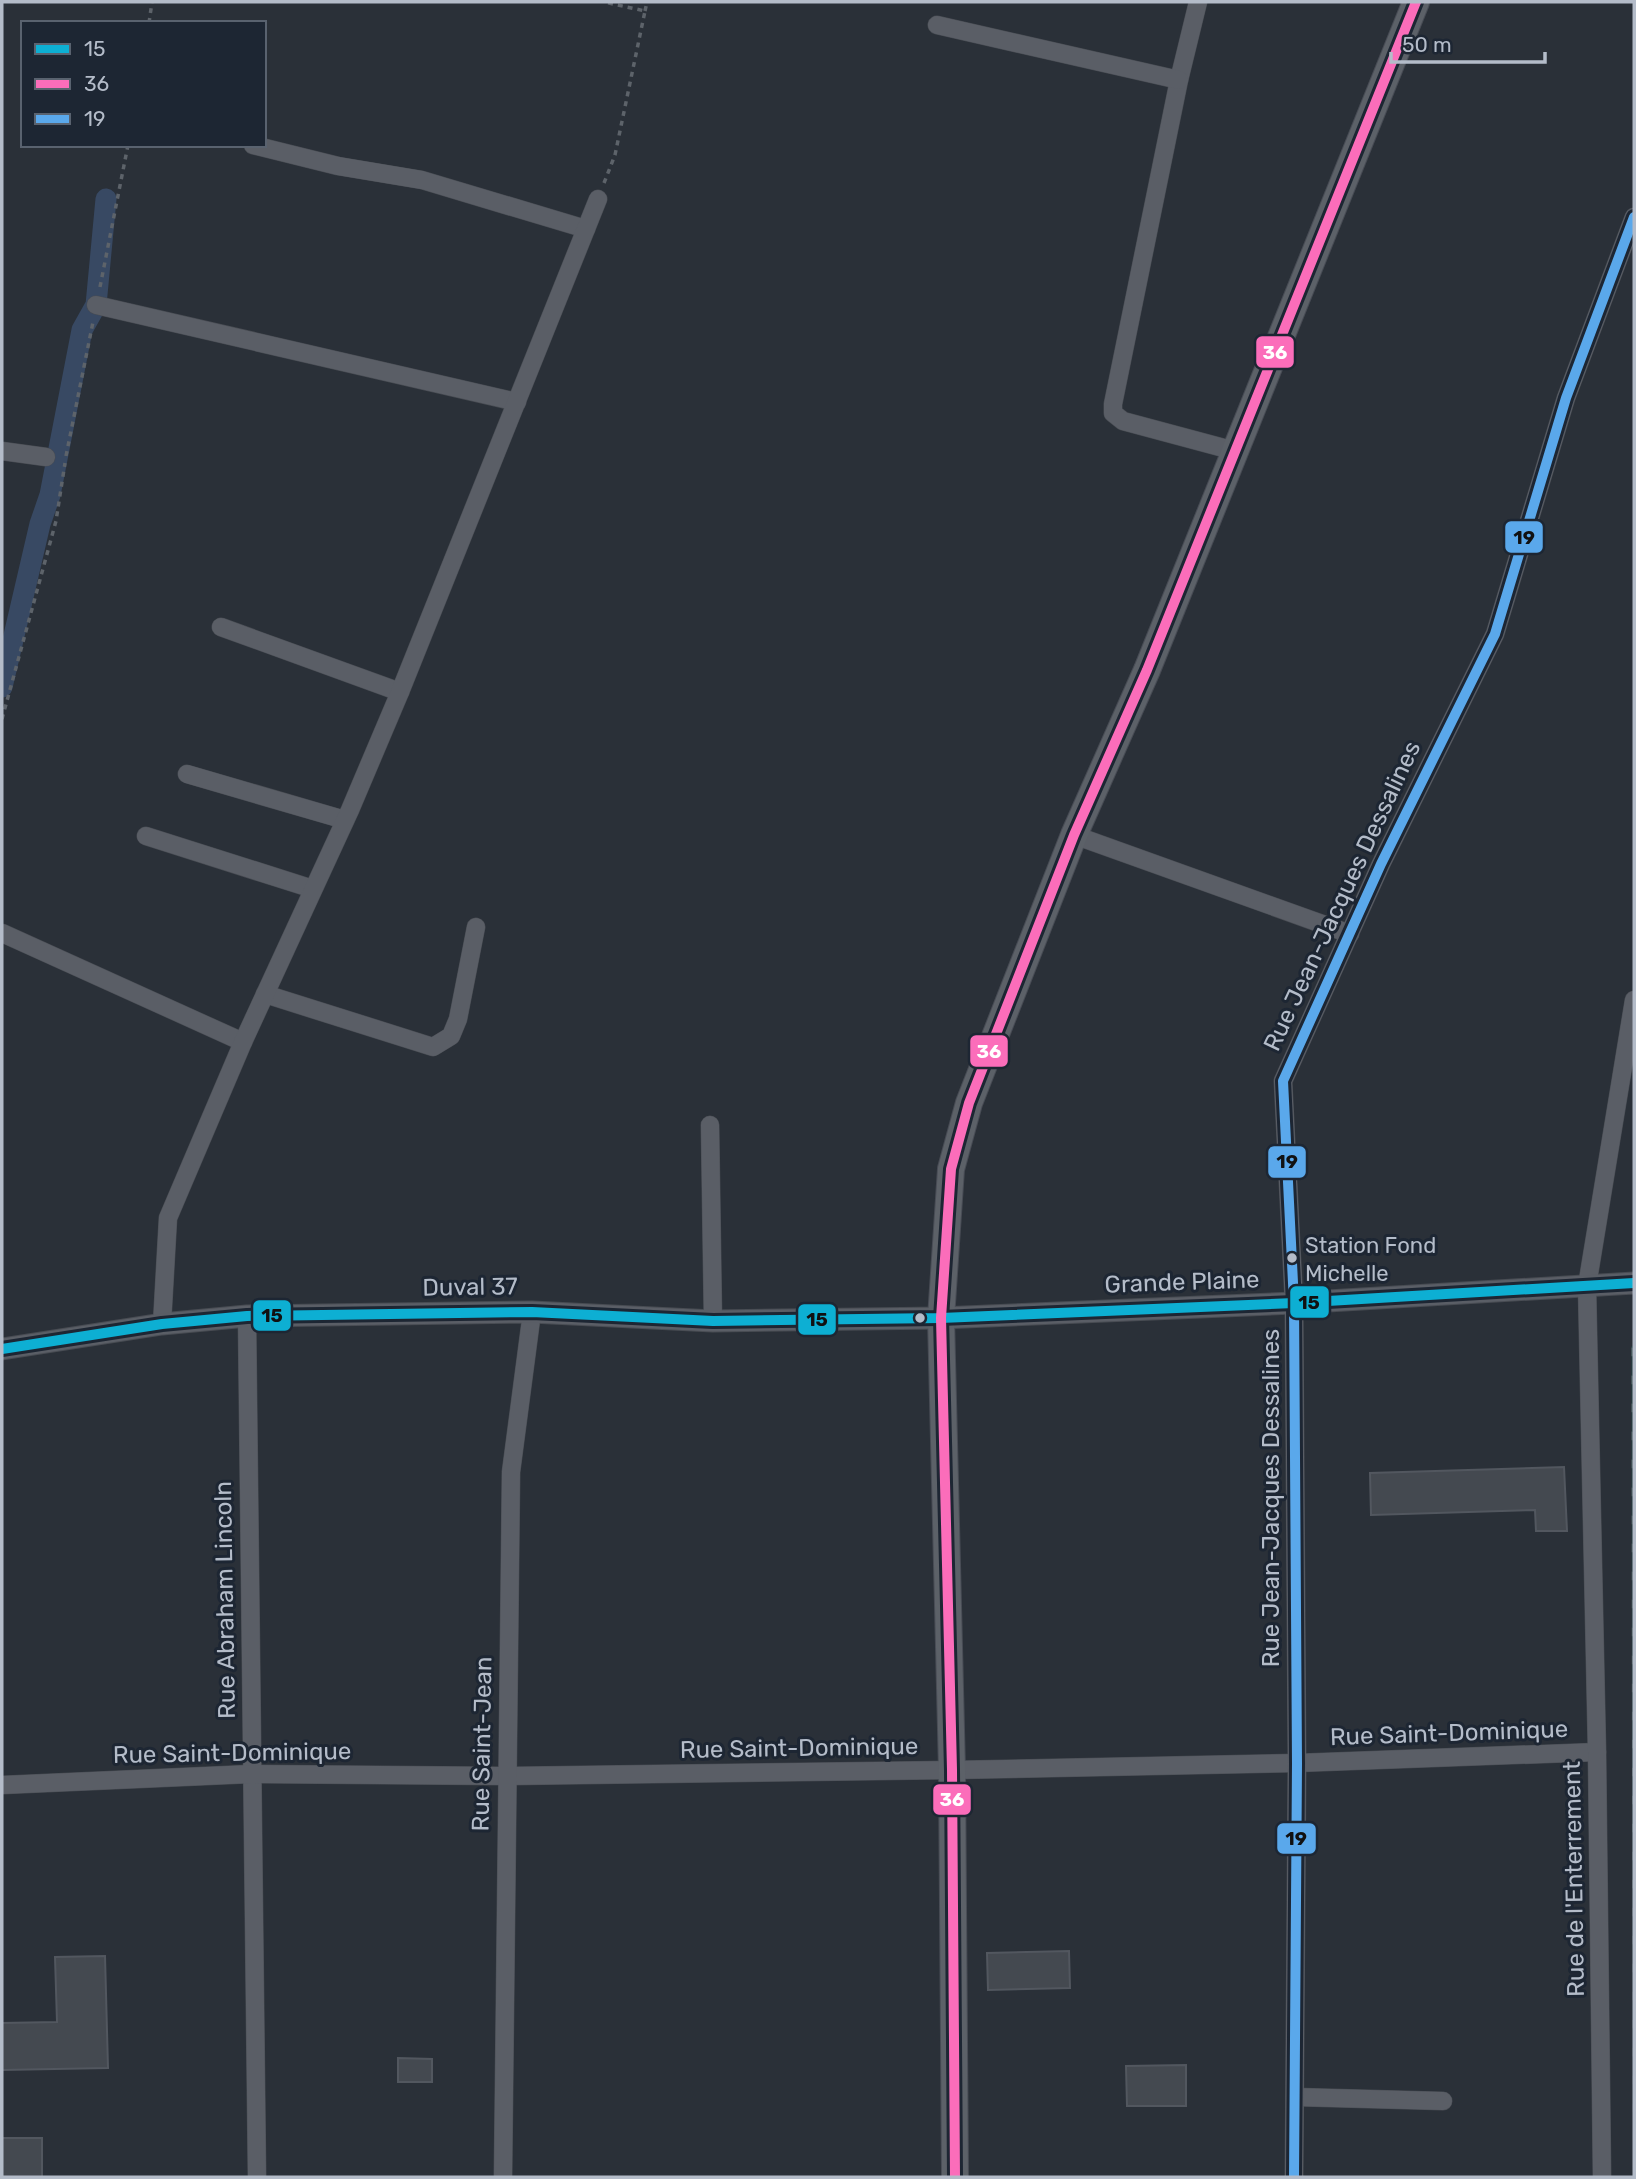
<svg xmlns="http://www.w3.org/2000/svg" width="1636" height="2179" font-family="Rubik,sans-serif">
<defs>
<pattern id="cemetery-stones" width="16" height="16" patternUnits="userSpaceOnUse" patternTransform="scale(1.75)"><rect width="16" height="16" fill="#273a3e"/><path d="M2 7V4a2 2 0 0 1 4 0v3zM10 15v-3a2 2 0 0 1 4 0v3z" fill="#445559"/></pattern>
</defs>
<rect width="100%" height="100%" fill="#2a3038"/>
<path fill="url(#cemetery-stones)" d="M1631,1346H1634V2177H1633Z"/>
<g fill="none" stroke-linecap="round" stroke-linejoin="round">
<path stroke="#384963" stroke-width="21" d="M2,687L40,524L50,495L82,330L96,305L106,199"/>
</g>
<g fill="#444950" stroke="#52575f" stroke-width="2">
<path d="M1564,1467L1567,1531H1536L1535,1510L1371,1515L1370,1473Z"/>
<path d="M1069,1951L1070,1988L988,1990L987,1953Z"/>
<path d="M105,1956L108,2068L2,2070V2023L57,2022L55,1957Z"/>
<path d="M398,2058L432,2059V2082H398Z"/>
<path d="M1186,2065V2106H1127L1126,2066Z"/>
<rect x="2" y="2138" width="40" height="39"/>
</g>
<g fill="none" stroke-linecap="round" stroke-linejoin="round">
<defs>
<g id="minor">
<path d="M1198,2L1179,80L1113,404V413L1123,421L1235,451"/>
<path d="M937,25L1179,80"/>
<path d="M253,145L338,166L422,180L586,229"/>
<path d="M96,305L517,402"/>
<path d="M2,451L46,457"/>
<path d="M221,627L400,692"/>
<path d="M187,774L345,820"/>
<path d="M1074,835L1350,934"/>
<path d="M146,836L313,889"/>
<path d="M2,933L243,1042"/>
<path d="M265,994L433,1047L451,1036L458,1019L476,927"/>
<path d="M710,1125L713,1321"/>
<path d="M247,1316L257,2177"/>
<path d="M162,1324L168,1218L243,1042L350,810L400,692L598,199"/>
<path d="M2,1785L251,1774L506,1776L952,1770L1297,1763L1597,1752"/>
<path d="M1295,2097L1443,2101"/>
<path d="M503,2177L511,1472L532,1312"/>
<path d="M1294,2177L1297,1763L1294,1303L1283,1081L1381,864L1495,634L1566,398L1634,217"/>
<path d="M1602,2177L1597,1752L1587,1286L1634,1000"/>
</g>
<path id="tertiary" d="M2,1349L162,1324L247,1316L532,1312L713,1321L941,1318L1294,1303L1634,1283"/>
<path id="primary" d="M955,2177L952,1770L941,1318L951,1169L969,1103L1074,835L1147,670L1416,2"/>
</defs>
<use href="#minor" stroke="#484c53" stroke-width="19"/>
<use href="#tertiary" stroke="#484c53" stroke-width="23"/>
<use href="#primary" stroke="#484c55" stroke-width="28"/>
<g stroke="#5d636a" stroke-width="3.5" stroke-dasharray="5 5" stroke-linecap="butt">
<path d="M645,11L647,2"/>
<path d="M149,23L152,2"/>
<path d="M604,183L615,155L645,11L604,2"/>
<path d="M100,287L128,145"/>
<path d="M66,456L93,322"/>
<path d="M2,719L56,521L65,463"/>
</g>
<use href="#minor" stroke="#5a5e66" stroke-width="18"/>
<use href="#tertiary" stroke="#5a5e66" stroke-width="21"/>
<use href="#primary" stroke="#5c6168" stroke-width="26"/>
<defs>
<path id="bus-1" d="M2,1349L162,1324L247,1316L532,1312L713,1321L941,1318L1294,1303L1634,1283"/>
<path id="bus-2" d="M955,2177L952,1770L941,1318L951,1169L969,1103L1074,835L1147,670L1416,2"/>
<path id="bus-3" d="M1294,2177L1297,1763L1294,1303L1283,1081L1381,864L1495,634L1566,398L1634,217"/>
</defs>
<use href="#bus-1" stroke="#1d2633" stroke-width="16"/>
<use href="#bus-2" stroke="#1d2633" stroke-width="16"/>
<use href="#bus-3" stroke="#1d2633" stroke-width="16"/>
<use href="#bus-1" stroke="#0dafd3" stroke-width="10"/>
<use href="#bus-2" stroke="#fb6dba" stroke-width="10"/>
<use href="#bus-3" stroke="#5aa8eb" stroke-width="10"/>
</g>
<g fill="#b4bcc9" stroke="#1d2633" stroke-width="2.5">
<circle cx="1292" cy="1258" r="6"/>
<circle cx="920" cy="1318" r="6"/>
</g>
<g text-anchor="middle" stroke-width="6" stroke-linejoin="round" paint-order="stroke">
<g font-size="22" fill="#b4bcc9" stroke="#1d2633" text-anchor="start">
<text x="1305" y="1253">Station Fond<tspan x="1305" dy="28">Michelle</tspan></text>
</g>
<g font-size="24" fill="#b4bcc9" stroke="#1d2633">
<text transform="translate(1342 896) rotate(-65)" y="8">Rue Jean-Jacques Dessalines</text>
<text transform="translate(1182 1282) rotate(-2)" y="8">Grande Plaine</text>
<text transform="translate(470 1287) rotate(-1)" y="8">Duval 37</text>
<text transform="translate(1271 1498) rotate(-90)" y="8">Rue Jean-Jacques Dessalines</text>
<text transform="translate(225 1600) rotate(-91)" y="8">Rue Abraham Lincoln</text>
<text transform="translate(1449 1733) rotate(-2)" y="8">Rue Saint-Dominique</text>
<text transform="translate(482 1744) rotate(-89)" y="8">Rue Saint-Jean</text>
<text transform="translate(799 1748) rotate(-1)" y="8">Rue Saint-Dominique</text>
<text transform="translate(232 1753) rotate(-1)" y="8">Rue Saint-Dominique</text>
<text transform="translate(1574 1879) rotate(-91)" y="8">Rue de l'Enterrement</text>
</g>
</g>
<g stroke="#1d2633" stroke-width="2.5">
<rect x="1255" y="335" width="40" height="34" rx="7" fill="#fb6dba"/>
<rect x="1504" y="520" width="40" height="34" rx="7" fill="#5aa8eb"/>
<rect x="969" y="1034" width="40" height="34" rx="7" fill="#fb6dba"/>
<rect x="1267" y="1145" width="40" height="34" rx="7" fill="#5aa8eb"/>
<rect x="1289" y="1285" width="41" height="34" rx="7" fill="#0dafd3"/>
<rect x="252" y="1299" width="40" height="33" rx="7" fill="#0dafd3"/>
<rect x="797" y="1303" width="40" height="33" rx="7" fill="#0dafd3"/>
<rect x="932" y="1783" width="40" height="33" rx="7" fill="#fb6dba"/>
<rect x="1276" y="1822" width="41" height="33" rx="7" fill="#5aa8eb"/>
</g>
<g font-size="19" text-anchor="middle" font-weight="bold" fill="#fff">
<text x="1275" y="359">36</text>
<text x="989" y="1058">36</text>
<text x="952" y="1806">36</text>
</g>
<g font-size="19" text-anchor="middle" font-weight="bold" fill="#111">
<text x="1524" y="544">19</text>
<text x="1287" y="1168">19</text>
<text x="1309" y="1309">15</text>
<text x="272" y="1322">15</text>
<text x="817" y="1326">15</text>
<text x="1296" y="1845">19</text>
</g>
<rect width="1636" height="2179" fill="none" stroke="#b4bcc9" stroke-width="7"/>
<rect x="21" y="21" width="245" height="126" fill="#1d2633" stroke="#59626f" stroke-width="2"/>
<rect x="35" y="44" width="35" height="10" fill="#0dafd3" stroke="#59626f" stroke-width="2"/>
<text x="84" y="56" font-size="21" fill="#b4bcc9">15</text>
<rect x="35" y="79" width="35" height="10" fill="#fb6dba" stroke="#59626f" stroke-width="2"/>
<text x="84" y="91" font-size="21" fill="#b4bcc9">36</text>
<rect x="35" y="114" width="35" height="10" fill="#5aa8eb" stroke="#59626f" stroke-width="2"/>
<text x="84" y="126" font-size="21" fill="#b4bcc9">19</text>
<path d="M1391 52v10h154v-10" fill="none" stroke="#b4bcc9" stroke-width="3.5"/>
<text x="1402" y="52" font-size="21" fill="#b4bcc9" stroke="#1d2633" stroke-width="5" paint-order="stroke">50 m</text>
</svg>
